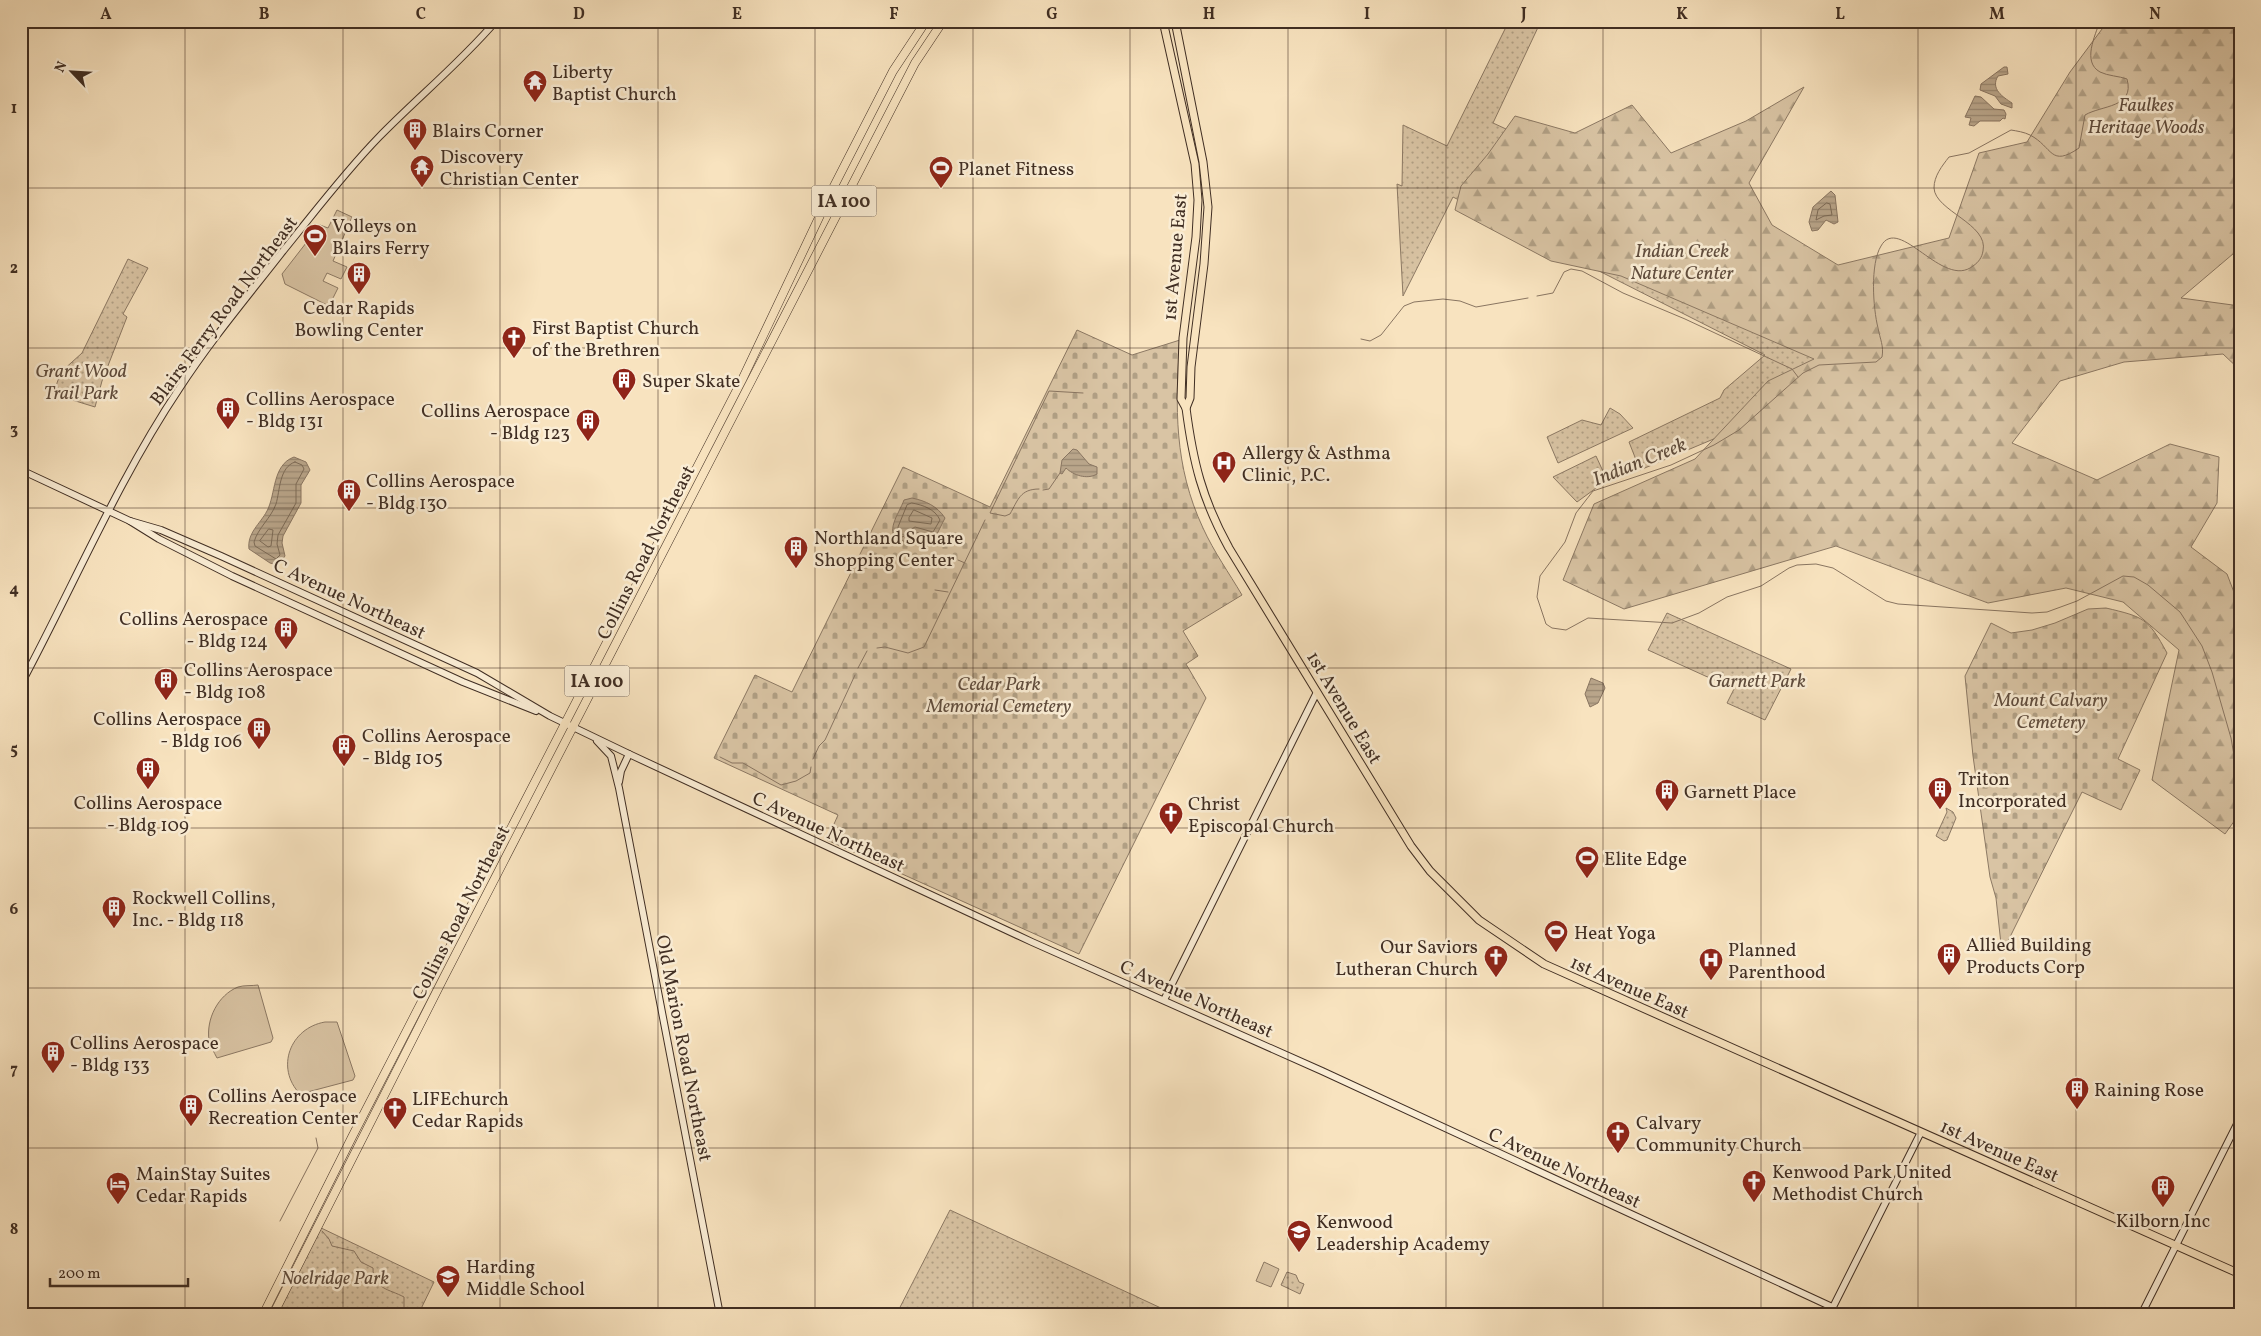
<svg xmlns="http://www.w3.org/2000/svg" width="2261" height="1336" font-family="Vollkorn,serif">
<defs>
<pattern id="green-dots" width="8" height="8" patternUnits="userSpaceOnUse" patternTransform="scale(1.25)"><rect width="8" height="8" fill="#d9c4a4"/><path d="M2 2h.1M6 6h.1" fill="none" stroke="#b1a085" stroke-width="1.8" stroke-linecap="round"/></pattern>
<pattern id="forest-firs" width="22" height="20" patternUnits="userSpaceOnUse" patternTransform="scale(1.25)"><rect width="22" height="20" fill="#d9c4a4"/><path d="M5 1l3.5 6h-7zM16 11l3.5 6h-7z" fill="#b1a085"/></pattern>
<pattern id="cemetery-stones" width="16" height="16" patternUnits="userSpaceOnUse" patternTransform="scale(1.25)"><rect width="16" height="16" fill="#d9c4a4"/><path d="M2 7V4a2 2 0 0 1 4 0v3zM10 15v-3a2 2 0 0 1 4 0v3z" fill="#b1a085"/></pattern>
<pattern id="water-rules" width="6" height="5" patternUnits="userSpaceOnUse" patternTransform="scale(1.25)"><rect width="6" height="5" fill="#b9a58a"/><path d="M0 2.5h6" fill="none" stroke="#988770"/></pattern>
</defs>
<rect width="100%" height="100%" fill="#f8e3bf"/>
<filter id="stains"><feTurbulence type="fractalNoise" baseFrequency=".004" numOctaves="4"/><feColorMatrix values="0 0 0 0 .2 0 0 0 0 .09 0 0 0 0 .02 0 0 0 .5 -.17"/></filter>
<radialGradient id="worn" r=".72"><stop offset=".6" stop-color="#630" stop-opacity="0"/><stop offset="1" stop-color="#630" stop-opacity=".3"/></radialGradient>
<g fill="url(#green-dots)" stroke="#8c7964">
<path d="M1509,21H1541L1493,123L1736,235L1887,323L1735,430L1640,470L1629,442L1720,398L1724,390L1765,355L1453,197L1403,296L1397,184L1402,186L1403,125L1447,146Z"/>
<path d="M128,259L148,268L123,314L127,317L102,381L95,407L53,394L61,372L82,353Z"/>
<path d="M1610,408L1620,414L1633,428L1558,463L1547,437L1582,420L1601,425Z"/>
<path d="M1596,456L1607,480L1577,502L1553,477Z"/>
<path d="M1667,613L1791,669L1765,720L1727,703L1734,689L1648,650Z"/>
<path d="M1946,808L1953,812L1956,818L1947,840L1944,841L1936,836L1947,812Z"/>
<path d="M950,1210L1176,1315H896Z"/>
<path d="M317,1226L434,1282L418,1315H273Z"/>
<path d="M1287,1272L1296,1275L1299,1282L1304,1284L1300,1294L1281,1285Z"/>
</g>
<path fill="url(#forest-firs)" stroke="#8c7964" d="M2108,21H2240V248L2181,298L2240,306V370L2223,354L2124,362L2060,381L2012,443L2097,480L2170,444L2219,457L2217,503L2191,547L2227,574L2240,608V813L2225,834L2152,780L2179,650L2123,602L2066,588L1988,603L1836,546L1624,609L1563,580L1594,504L1695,459L1768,381L1814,359L1621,276L1551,261L1455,210L1461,186L1488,154L1515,116L1575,133L1632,105L1671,153L1746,121L1804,87L1749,183L1772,225L1838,265L1949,238L1979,153L2027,142L2070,72Z"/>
<g fill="url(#cemetery-stones)" stroke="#8c7964">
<path d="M1077,330L1132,355L1180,340C1175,407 1174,466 1203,528C1214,552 1229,573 1242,595L1183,631L1198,656L1186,664L1206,698L1079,954L827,840L838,815L714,758L755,675L792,692L903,467L990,507Z"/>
<path d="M2106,608C2144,617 2148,618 2167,653L2118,759L2140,770L2121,810L2082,792L2005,947L2001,944L1996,898L1990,877L1973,756L1965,676L1991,623L2011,633L2032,630L2055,623L2088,609Z"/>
</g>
<g fill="#d9c4a4" stroke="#8c7964">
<path d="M337,210L352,217L333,261L347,267L341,279L327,273L323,281L338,288L329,306L285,284L282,274L320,225L328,228Z"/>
<path d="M258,985L273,1038L271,1042L217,1058C214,1052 210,1046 209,1040C206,1019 218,995 238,987C244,985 252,986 258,985Z"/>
<path d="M325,1022H337L355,1076L353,1080L300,1094C275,1068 290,1028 325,1022Z"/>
<path d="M1264,1262L1279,1269L1271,1287L1256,1281Z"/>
</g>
<g fill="url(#water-rules)" stroke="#897561">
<path d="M2004,67H2007L2008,74L1998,76C1990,89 2003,97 2012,103V108L2001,104L1995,96L1980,90L1981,84Z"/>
<path d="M1975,96L1981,97L1994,109L2004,110L2006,114L2005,119L2003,118L2000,121H1980L1974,126L1969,125L1971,118L1965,117Z"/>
<path d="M1831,191L1835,195L1838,222L1834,224L1826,220L1818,230L1812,231L1809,222L1813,207Z"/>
<path d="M1073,449L1077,450L1089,464L1097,467V474C1087,480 1073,475 1066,468L1062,474L1060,473L1062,460Z"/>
<path d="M294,457L306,462L310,470L301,485V503L283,536L282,543L285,556L278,565L270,563L249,549C247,533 260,524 267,511C276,494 272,465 294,457Z"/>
<path d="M912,498C926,501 937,506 945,518L936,536L930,538L916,532L906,541L901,543C883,533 899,514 904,500Z"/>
<path d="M1591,678L1603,683L1605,688L1598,703L1590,707L1585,694Z"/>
</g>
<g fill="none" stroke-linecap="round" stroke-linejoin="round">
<g stroke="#7c6a56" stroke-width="1">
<path d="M1827,203L1830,204L1832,215L1824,216L1816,220L1818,210Z"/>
<path d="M295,462L302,465L304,469L296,484V503L278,535L277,544L280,555L276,559L255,546L254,542C258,528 271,518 276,504C280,491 279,467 295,462Z"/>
<path d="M912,503C923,505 935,509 940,520L933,532L915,527L908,531L903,537L899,535L898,527L907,505Z"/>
<path d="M914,510L932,518L931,524L909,521V518Z"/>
<path d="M269,529L273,530L271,546L268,547L260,541Z"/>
</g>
<g stroke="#897561" stroke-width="1">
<path d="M2100,21C2095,36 2082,62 2100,72C2108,76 2119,76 2127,79C2135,108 2102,105 2085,115L2079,148C2050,168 2053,147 2030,135C2024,132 2017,131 2011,130L1969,153L1949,157C1942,166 1934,176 1934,188C1935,211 1989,224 1983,251C1982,257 1979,262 1973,266C1943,290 1899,214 1881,246C1870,264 1873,308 1878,328C1880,339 1884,346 1882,357L1876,362L1819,365L1803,373L1739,430L1714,445L1671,465L1593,491L1576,513L1565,542L1540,576L1537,597L1546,624L1552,628L1566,630L1588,618L1672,623L1699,613L1727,597L1761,586L1789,568L1797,565L1816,564L1833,568L1886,601L1898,604L2032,613L2047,612L2077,601L2123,576L2134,577L2148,585L2180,612L2202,646L2212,672L2231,738L2240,790"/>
<path d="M1537,296L1553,293L1564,272L1571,269L1582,271L1623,293L1685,319L1762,355L1792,369L1798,377"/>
<path d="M1361,339L1370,341L1381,335L1404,306L1414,302L1443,299L1460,301L1476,307L1528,298"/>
<path d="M1039,489C1020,489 1018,500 1010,514L1005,516L990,513L1049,391L1083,393"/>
<path d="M1043,490L1049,489L1060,473"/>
<path d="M958,560L965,563"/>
<path d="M935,590L948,592"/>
<path d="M877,648L885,647L908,653L924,647L985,520"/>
<path d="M858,668L867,651"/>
<path d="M720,757L732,763H743L781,785L796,781L810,773L811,767"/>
<path d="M813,759L819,746L825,740L855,675"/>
<path d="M280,1221L318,1148L316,1138"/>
<path d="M322,1231L329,1239L332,1246L354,1251L361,1262L373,1268C373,1289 389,1289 404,1297V1315"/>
</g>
<defs>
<g id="secondary">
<path d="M21,470L130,521L159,539L232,576L463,682L536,711"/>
<path d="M130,521L161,530L221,556L477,673L550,716L629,754L1032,942L1322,1071L1832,1307"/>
<path d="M21,684C73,587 118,480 179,389C210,341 248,296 283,251C314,213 344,173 379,137C417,98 460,63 496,21"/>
<path d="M597,741L611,756L619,788L720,1315"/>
<path d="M619,782L621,771L629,754"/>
<path d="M1164,1000L1317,692"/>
<path d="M1829,1315L1921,1132"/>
<path d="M2141,1315L2240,1118"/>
</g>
<g id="primary">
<path d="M1163,21L1195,164L1198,200L1196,237L1183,338L1181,399L1186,408C1193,462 1202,499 1229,548L1411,846L1430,871L1479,920L1544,964L2240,1274"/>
<path d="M1175,21L1203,162L1208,207L1204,264L1191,367L1190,398L1186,408"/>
</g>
<g id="highway">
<path d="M263,1315L352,1137L742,380L833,188L893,71L926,21"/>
<path d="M273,1315L444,977L915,63L943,21"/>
</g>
</defs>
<use href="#secondary" stroke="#402e23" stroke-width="8"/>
<use href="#primary" stroke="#402e23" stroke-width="9"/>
<use href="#highway" stroke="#402e23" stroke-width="9"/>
<use href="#secondary" stroke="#faedd5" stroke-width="6"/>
<use href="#primary" stroke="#f8e3bf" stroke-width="7"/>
<use href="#highway" stroke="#f8e3bf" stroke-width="8"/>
</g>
<path fill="none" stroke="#402e23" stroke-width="1" stroke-opacity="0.55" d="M185,21V1315M343,21V1315M500,21V1315M658,21V1315M815,21V1315M973,21V1315M1130,21V1315M1288,21V1315M1446,21V1315M1603,21V1315M1761,21V1315M1918,21V1315M2076,21V1315M21,188H2240M21,348H2240M21,508H2240M21,668H2240M21,828H2240M21,988H2240M21,1148H2240"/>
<defs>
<symbol id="temple-pin" viewBox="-11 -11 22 30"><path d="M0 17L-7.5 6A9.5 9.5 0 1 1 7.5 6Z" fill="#8f2418" stroke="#faedd5"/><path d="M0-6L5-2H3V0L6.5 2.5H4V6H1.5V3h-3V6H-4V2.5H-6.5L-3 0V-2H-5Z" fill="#fff"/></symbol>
<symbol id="building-pin" viewBox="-11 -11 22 30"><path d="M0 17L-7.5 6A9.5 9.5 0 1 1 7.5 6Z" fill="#8f2418" stroke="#faedd5"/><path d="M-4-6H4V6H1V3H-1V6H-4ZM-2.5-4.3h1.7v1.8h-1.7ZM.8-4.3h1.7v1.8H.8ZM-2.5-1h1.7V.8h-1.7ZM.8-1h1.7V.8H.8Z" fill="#fff"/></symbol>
<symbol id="stadium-pin" viewBox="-11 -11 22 30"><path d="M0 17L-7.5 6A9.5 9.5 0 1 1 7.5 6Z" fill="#8f2418" stroke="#faedd5"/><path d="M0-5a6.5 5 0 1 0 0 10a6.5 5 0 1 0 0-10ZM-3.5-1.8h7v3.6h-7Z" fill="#fff"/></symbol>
<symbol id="church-pin" viewBox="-11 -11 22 30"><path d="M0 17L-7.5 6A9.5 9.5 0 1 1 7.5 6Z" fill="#8f2418" stroke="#faedd5"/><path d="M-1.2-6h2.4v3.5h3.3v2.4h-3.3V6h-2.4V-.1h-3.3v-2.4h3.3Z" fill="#fff"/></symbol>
<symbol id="hospital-pin" viewBox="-11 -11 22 30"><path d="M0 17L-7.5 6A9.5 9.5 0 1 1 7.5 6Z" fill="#8f2418" stroke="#faedd5"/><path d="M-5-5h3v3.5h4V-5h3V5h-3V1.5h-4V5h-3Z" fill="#fff"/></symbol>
<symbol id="hotel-pin" viewBox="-11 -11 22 30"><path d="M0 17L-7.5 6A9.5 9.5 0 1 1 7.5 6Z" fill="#8f2418" stroke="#faedd5"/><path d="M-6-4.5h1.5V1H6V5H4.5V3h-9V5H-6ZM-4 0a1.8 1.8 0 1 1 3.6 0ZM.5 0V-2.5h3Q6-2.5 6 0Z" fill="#fff"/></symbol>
<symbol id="school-pin" viewBox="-11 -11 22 30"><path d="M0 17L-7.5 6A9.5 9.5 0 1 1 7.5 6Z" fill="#8f2418" stroke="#faedd5"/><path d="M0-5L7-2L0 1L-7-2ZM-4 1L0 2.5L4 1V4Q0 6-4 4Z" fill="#fff"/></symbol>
</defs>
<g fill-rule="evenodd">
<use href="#temple-pin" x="521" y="68" width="28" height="38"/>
<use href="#building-pin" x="401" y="116" width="28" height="38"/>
<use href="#temple-pin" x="408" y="153" width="28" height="38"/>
<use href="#stadium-pin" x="927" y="154" width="28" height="38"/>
<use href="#stadium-pin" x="301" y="222" width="28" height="38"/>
<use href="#building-pin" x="345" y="260" width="28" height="38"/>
<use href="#church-pin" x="500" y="324" width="28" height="38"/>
<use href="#building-pin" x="610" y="366" width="28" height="38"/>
<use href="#building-pin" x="214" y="395" width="28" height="38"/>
<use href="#building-pin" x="574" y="407" width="28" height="38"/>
<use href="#hospital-pin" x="1210" y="449" width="28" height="38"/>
<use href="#building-pin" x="335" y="477" width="28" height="38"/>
<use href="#building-pin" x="782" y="534" width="28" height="38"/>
<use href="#building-pin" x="272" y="615" width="28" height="38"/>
<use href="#building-pin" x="152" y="666" width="28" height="38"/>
<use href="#building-pin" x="245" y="715" width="28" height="38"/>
<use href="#building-pin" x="330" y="732" width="28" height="38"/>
<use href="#building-pin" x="134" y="755" width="28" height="38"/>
<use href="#building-pin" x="1926" y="775" width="28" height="38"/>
<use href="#building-pin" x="1653" y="777" width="28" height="38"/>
<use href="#church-pin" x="1157" y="800" width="28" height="38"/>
<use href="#stadium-pin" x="1573" y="844" width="28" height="38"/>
<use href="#building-pin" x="100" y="894" width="28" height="38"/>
<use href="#stadium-pin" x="1542" y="918" width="28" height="38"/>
<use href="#building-pin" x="1935" y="941" width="28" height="38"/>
<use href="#church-pin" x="1482" y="943" width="28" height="38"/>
<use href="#hospital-pin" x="1697" y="946" width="28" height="38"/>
<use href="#building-pin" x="39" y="1039" width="28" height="38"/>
<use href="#building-pin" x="2063" y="1075" width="28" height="38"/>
<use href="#building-pin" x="177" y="1092" width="28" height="38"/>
<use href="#church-pin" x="381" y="1095" width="28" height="38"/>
<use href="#church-pin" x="1604" y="1119" width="28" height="38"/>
<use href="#church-pin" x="1740" y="1168" width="28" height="38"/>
<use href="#hotel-pin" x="104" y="1170" width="28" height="38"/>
<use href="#building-pin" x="2149" y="1173" width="28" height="38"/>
<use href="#school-pin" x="1285" y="1218" width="28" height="38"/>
<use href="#school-pin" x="434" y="1263" width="28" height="38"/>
</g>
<g text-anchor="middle" stroke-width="5" stroke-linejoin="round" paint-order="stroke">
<g fill="#faedd5" stroke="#786758" stroke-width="1">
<rect x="811.5" y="185.5" width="65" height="31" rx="4"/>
<rect x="564.5" y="665.5" width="65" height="31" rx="4"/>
</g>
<g font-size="18" font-weight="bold" fill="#402e23">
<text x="844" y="207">IA 100</text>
<text x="597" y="687">IA 100</text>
</g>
<g font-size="19" fill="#402e23" stroke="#faedd5" text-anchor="start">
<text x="552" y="78">Liberty<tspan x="552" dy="22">Baptist Church</tspan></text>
<text x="432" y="137">Blairs Corner</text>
<text x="440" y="163">Discovery<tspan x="440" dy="22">Christian Center</tspan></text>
<text x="958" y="175">Planet Fitness</text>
<text x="332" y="232">Volleys on<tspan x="332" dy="22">Blairs Ferry</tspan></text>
<text x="359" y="314" text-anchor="middle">Cedar Rapids<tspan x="359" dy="22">Bowling Center</tspan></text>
<text x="532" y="334">First Baptist Church<tspan x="532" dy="22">of the Brethren</tspan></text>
<text x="642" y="387">Super Skate</text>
<text x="246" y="405">Collins Aerospace<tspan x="246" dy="22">- Bldg 131</tspan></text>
<text x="570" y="417" text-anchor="end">Collins Aerospace<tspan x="570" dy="22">- Bldg 123</tspan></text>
<text x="1242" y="459">Allergy &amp; Asthma<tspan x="1242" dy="22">Clinic, P.C.</tspan></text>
<text x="366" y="487">Collins Aerospace<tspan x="366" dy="22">- Bldg 130</tspan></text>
<text x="814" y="544">Northland Square<tspan x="814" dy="22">Shopping Center</tspan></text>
<text x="268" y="625" text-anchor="end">Collins Aerospace<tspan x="268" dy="22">- Bldg 124</tspan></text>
<text x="184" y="676">Collins Aerospace<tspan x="184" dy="22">- Bldg 108</tspan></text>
<text x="242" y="725" text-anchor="end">Collins Aerospace<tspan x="242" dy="22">- Bldg 106</tspan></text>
<text x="362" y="742">Collins Aerospace<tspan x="362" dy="22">- Bldg 105</tspan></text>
<text x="1958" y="785">Triton<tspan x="1958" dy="22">Incorporated</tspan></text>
<text x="1684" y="798">Garnett Place</text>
<text x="148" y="809" text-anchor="middle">Collins Aerospace<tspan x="148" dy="22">- Bldg 109</tspan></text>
<text x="1188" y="810">Christ<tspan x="1188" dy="22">Episcopal Church</tspan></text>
<text x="1604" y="865">Elite Edge</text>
<text x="132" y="904">Rockwell Collins,<tspan x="132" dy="22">Inc. - Bldg 118</tspan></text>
<text x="1574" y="939">Heat Yoga</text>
<text x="1966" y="951">Allied Building<tspan x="1966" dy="22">Products Corp</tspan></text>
<text x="1478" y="953" text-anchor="end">Our Saviors<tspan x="1478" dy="22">Lutheran Church</tspan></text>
<text x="1728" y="956">Planned<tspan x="1728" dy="22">Parenthood</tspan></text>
<text x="70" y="1049">Collins Aerospace<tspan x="70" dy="22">- Bldg 133</tspan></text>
<text x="2094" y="1096">Raining Rose</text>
<text x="208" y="1102">Collins Aerospace<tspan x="208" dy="22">Recreation Center</tspan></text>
<text x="412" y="1105">LIFEchurch<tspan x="412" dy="22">Cedar Rapids</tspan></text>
<text x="1636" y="1129">Calvary<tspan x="1636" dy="22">Community Church</tspan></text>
<text x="1772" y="1178">Kenwood Park United<tspan x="1772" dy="22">Methodist Church</tspan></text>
<text x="136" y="1180">MainStay Suites<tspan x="136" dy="22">Cedar Rapids</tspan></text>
<text x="2163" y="1227" text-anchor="middle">Kilborn Inc</text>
<text x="1316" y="1228">Kenwood<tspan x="1316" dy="22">Leadership Academy</tspan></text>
<text x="466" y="1273">Harding<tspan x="466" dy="22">Middle School</tspan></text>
</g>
<g font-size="19" font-style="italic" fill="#5f4c3d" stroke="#faedd5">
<text x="2146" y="111">Faulkes<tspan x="2146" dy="22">Heritage Woods</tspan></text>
<text x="1682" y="257">Indian Creek<tspan x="1682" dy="22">Nature Center</tspan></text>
<text x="81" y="377">Grant Wood<tspan x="81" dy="22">Trail Park</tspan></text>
<text x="1757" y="687">Garnett Park</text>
<text x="999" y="690">Cedar Park<tspan x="999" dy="22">Memorial Cemetery</tspan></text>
<text x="2051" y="706">Mount Calvary<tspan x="2051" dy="22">Cemetery</tspan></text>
<text x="335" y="1284">Noelridge Park</text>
</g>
<g font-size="19" fill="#402e23" stroke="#faedd5">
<text transform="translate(1174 257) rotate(-85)" y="7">1st Avenue East</text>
<text transform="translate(223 310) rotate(-53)" y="7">Blairs Ferry Road Northeast</text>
<text transform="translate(645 552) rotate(-63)" y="7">Collins Road Northeast</text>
<text transform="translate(350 598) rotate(25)" y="7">C Avenue Northeast</text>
<text transform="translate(1345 707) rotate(59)" y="7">1st Avenue East</text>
<text transform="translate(829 831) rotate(25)" y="7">C Avenue Northeast</text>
<text transform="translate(460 912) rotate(-63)" y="7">Collins Road Northeast</text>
<text transform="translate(1630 986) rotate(24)" y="7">1st Avenue East</text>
<text transform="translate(1197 998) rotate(24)" y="7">C Avenue Northeast</text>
<text transform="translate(685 1048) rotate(79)" y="7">Old Marion Road Northeast</text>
<text transform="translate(2000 1150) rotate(24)" y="7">1st Avenue East</text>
<text transform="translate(1565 1167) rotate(25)" y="7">C Avenue Northeast</text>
</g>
<g font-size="20" font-style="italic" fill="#5e4c3d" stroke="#faedd5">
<text transform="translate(1639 461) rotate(-22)" y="7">Indian Creek</text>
</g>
</g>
<rect width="2261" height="1336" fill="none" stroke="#f8e3bf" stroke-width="55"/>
<g transform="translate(72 72) rotate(295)" stroke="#faedd5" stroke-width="4" paint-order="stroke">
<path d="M0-4L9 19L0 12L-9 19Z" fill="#402e23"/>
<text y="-8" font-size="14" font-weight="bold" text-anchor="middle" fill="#402e23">N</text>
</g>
<path d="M50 1278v8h138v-8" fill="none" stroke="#402e23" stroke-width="2.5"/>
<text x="58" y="1278" font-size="15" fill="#402e23" stroke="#faedd5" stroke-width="4" paint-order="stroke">200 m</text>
<rect x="28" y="28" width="2206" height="1280" fill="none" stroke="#402e23" stroke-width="2"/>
<g font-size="16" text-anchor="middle" font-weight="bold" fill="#402e23">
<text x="106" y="19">A</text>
<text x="264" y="19">B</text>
<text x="421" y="19">C</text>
<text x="579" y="19">D</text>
<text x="737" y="19">E</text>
<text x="894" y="19">F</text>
<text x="1052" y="19">G</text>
<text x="1209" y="19">H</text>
<text x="1367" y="19">I</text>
<text x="1524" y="19">J</text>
<text x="1682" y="19">K</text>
<text x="1840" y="19">L</text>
<text x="1997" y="19">M</text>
<text x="2155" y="19">N</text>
<text x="14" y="113">1</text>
<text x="14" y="273">2</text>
<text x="14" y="434">3</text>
<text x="14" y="594">4</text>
<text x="14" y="754">5</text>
<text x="14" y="914">6</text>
<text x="14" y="1074">7</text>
<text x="14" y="1234">8</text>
</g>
<rect width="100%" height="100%" filter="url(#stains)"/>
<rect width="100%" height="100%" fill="url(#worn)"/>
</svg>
